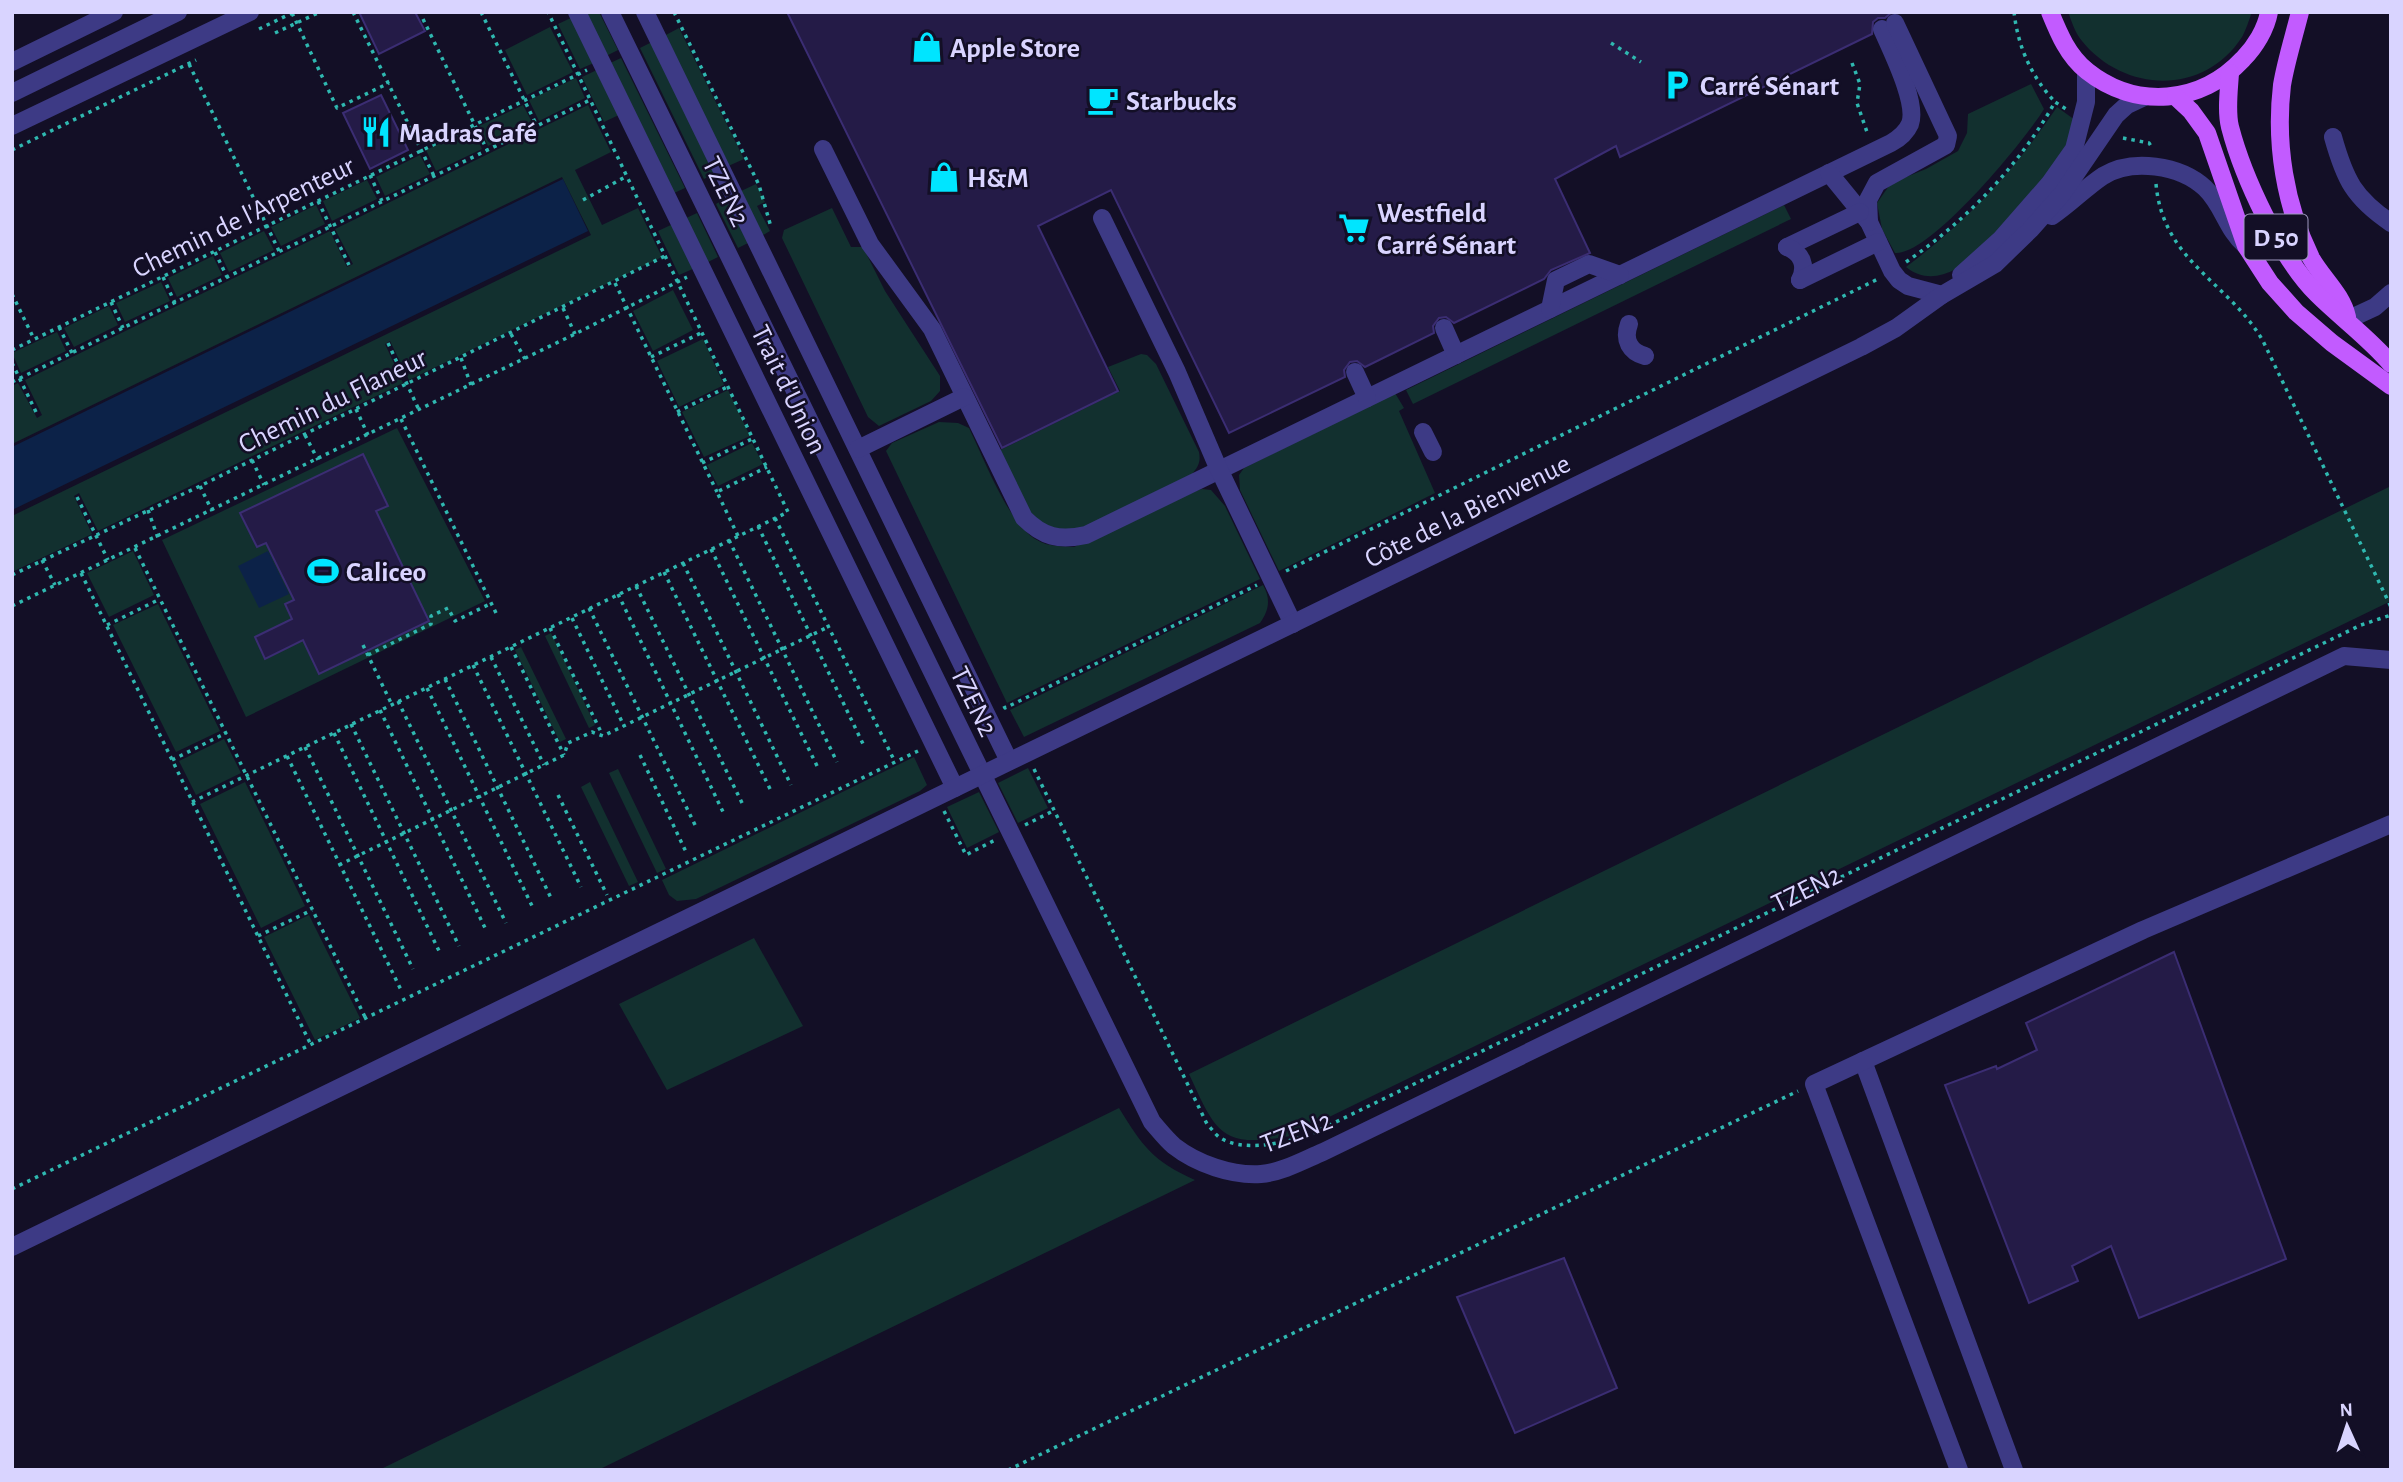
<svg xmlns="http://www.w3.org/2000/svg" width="2403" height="1482" font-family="'Alegreya Sans',sans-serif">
<rect width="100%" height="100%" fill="#130f26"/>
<g fill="#12302f">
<path d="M583,12H599L618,50L604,57Z"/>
<path d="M2068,12H2252C2249,20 2246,30 2242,37C2204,96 2124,93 2082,41C2075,33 2072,22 2068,12Z"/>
<path d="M573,17L596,62L580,69L558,24Z"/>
<path d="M550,27L573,72L527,95L505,50Z"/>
<path d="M679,28L744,159L726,167L662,37Z"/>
<path d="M652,42L716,173L704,179L640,48Z"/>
<path d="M621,58L685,188L672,194L608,64Z"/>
<path d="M599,69L621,114L604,122L582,77Z"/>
<path d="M576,78L585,98L539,121L529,100Z"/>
<path d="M2031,84L2044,109C2026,139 1930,256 1895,253L1882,229L1877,203L1891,183L1926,169L1958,151L1967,133L1968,114Z"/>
<path d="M523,105L533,124L488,146L479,126Z"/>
<path d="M588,105L611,152L575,170L602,225L638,208L662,257L409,380L390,341L385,344L403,383L98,531L79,493L74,496L92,534L12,572V516L591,235L562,177L12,444V386L18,383L37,418L42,415L25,380L330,231L347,267L353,264L335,229Z"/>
<path d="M2057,107L2075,120L2067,148L2011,218L1956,269C1939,278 1922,280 1906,267C1966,222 2015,170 2057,107Z"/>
<path d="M472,128L482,149L436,171L426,150Z"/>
<path d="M420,155L430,174L385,196L376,177Z"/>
<path d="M367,180L377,199L332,221L323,201Z"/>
<path d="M756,184L765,202L757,206L770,231L760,237L739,192Z"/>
<path d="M728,197L750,242L738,248L716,204Z"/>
<path d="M316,205L325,224L281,246L271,227Z"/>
<path d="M1784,205L1791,219L1413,404L1406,390Z"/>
<path d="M832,208L851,247H863L885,291L940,376V391L931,401L879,426L868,417L782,238L784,230Z"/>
<path d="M697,213L718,257L706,263L684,219Z"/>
<path d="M673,224L695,268L679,275L658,231Z"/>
<path d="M264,231L274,250L229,272L220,253Z"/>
<path d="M213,256L222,275L177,297L168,278Z"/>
<path d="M161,282L170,301L125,322L116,303Z"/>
<path d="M673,290L693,330L653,351L633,311Z"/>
<path d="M109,306L118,325L74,347L64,328Z"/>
<path d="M57,332L66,351L21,373L12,353Z"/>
<path d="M703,339L724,385L679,407L657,361Z"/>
<path d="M1141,354L1147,355L1156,364L1199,452C1201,462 1198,467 1192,474L1080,529C1065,532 1049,530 1037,520C1026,512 1006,466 998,451L1120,391L1108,367Z"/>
<path d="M728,390L750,436L704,457L682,412Z"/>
<path d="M1395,393L1404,408L1399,411L1435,493L1279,571L1240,490L1239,475L1244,468Z"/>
<path d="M939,422L958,423L969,428C984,458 1008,524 1037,540C1048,547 1062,546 1074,547L1196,491L1202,489L1211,490L1225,506L1260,579L1007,703L886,451L892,443Z"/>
<path d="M397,428L485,601L246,717L162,540Z"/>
<path d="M752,443L763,464L718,486L707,465Z"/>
<path d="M2391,486V601L1290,1136C1220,1149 1216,1132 1189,1074Z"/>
<path d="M133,551L154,595L109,617L87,573Z"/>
<path d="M1263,585C1271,599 1269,610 1260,623L1024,737L1010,710Z"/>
<path d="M158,604L220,731L176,752L113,625Z"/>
<path d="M551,633L595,725L589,728L545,636Z"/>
<path d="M521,647L566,739L560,742L515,650Z"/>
<path d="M224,739L241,773L196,795L179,761Z"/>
<path d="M914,757L927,785L920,791L696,899L677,901L669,895L662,880Z"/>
<path d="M1028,768L1048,808L1018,823L998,783Z"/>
<path d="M618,769L666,869L657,873L609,773Z"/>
<path d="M245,782L305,906L261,928L200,804Z"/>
<path d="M590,782L638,882L629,886L581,787Z"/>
<path d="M979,792L999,832L967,848L947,807Z"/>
<path d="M309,915L360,1018L315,1040L264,937Z"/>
<path d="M754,938L803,1026L667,1090L619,1004Z"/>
<path d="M1119,1108C1143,1147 1153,1161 1195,1180L598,1470H379Z"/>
</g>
<g fill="#0c2248">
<path d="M563,179L588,231L12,510V447Z"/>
<path d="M268,551L289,594L259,608L238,566Z"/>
</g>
<g fill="#241b47" stroke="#3b2d73" stroke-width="2">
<path d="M359,12H415L425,31L379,54Z"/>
<path d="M787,12H1892L1885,18H1878L1873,22L1872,34L1620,157L1616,146L1555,179L1590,253L1551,270L1544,279L1454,323L1446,317L1439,318L1433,326L1434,333L1365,367L1357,361L1350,362L1344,370L1345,377L1229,433L1111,190L1038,226L1118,391L1002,448Z"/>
<path d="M381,95L408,150L370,169L343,113Z"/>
<path d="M363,454L388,506L376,511L429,621L319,674L303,640L265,659L255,637L292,619L285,604L294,600L266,543L257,547L240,513Z"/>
<path d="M2174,952L2286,1259L2139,1318L2111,1246L2072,1266L2078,1281L2029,1303L1945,1085L1996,1066L1997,1069L2037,1050L2026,1023Z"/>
<path d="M1564,1258L1617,1388L1515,1433L1457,1297Z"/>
</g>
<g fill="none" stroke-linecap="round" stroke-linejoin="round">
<g stroke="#2fb8b0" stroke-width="3.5" stroke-dasharray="3.5 5" stroke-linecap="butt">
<path d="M353,12L434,176"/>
<path d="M481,12L537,126"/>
<path d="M674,12L759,185L771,227"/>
<path d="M2014,12C2018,47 2031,76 2055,102"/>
<path d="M292,13L337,108L389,83"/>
<path d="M423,19L487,150"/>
<path d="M259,29L294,12"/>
<path d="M275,33L320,12"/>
<path d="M1611,43L1641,62"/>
<path d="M1852,63L1860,84L1857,103L1868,135"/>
<path d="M189,64L279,251"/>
<path d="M2123,138L2149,143L2153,149"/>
<path d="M12,150L196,60"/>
<path d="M370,175L382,201"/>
<path d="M2156,184C2163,262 2229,282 2263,341L2391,607"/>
<path d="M583,200L627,176"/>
<path d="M318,201L349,265"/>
<path d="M215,252L227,277"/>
<path d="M1906,262C1966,221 2019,166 2055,102L2066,109"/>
<path d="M163,277L175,303"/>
<path d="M615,283L717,492"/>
<path d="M12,294L34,339"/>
<path d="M111,302L123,328"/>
<path d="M563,308L575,334"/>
<path d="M59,327L72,353"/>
<path d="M511,334L525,359"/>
<path d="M388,343L419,410"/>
<path d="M12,350L587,70"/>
<path d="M651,357L703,332"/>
<path d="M461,358L471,385"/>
<path d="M12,363L38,416"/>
<path d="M12,382L590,100"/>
<path d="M356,409L368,435"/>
<path d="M677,412L729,386"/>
<path d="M401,419L496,613"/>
<path d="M305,435L318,460"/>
<path d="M252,460L264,485"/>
<path d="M702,463L754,438"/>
<path d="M200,486L212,511"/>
<path d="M77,497L108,560"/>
<path d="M148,510L158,538"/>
<path d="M775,518L895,762"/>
<path d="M758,526L865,748"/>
<path d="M738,536L717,492L767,467"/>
<path d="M729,540L837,762"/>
<path d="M135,548L366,1019"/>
<path d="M711,549L819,770"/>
<path d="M42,560L55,585"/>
<path d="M683,563L791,785"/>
<path d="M1286,571L1878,279"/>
<path d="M664,572L772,793"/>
<path d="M81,573L311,1045"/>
<path d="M12,575L200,486L667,255"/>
<path d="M636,586L744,807"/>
<path d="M618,594L725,816"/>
<path d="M12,606L575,334L687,277"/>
<path d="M589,608L697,829"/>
<path d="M572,618L624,726"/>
<path d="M107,625L160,599"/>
<path d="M550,628L602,734"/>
<path d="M363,645L392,705"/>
<path d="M511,647L564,755"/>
<path d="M368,655L431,624V616L448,608L455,621L490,604"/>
<path d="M491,657L544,765"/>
<path d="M473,665L581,887"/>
<path d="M445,679L552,900"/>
<path d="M427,688L534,910"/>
<path d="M398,701L506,923"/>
<path d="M1004,706L1005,708L1257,585"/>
<path d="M380,710L487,932"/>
<path d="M351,724L459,946"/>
<path d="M334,733L441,955"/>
<path d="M305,747L413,969"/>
<path d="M640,755L687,854"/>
<path d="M287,756L402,992"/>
<path d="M172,760L226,733"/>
<path d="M1034,769L1207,1124C1211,1128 1215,1134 1219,1137C1242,1153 1284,1143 1309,1135L2361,625L2391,615"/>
<path d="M558,795L607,895"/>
<path d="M192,802L788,512L548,12"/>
<path d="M944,811L966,855L997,839"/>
<path d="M1025,825L1055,810"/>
<path d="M339,865L564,755L568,743L592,732L603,736L828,627"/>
<path d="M258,936L312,910"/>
<path d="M12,1189L918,751"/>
<path d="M1008,1470L1798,1091"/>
</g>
<g stroke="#3d3a85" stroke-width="18">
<path d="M577,12L955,788"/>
<path d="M610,12L1152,1122C1159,1130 1166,1139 1174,1146C1197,1164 1232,1176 1261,1174C1283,1172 1304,1160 1323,1152L2344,656L2391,660"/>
<path d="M645,12L1009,761"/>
<path d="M12,62L114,12"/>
<path d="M12,93L178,12"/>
<path d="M12,126L250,12"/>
<path d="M2333,137C2345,180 2354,198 2391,223"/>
<path d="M823,149L870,244L932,329L1024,518C1043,537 1059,541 1086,535L1891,143C1900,138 1906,133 1910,124C1918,103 1891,50 1882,29"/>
<path d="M1829,173L1869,222L1892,271L1899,280L1908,286L1942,295"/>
<path d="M2052,216C2070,204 2085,188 2103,176C2132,158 2180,165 2205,188C2223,205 2227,230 2245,245"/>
<path d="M1102,218L1177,372L1216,463L1293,624"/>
<path d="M1869,222L1868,200L1877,183L1946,145L1948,136L1895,23"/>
<path d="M1787,247L1860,212"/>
<path d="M1787,247C1802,253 1807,266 1800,280"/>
<path d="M1961,275L2001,239L2050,183L2074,149L2086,102V70"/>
<path d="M1800,280L1878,242"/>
<path d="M1550,309L1556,280L1589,264L1620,275"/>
<path d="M2347,320L2375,307L2391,293"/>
<path d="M1629,324C1623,340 1630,352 1645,356"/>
<path d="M1444,328L1456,355"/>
<path d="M1355,372L1367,398"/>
<path d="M1423,432L1433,452"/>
<path d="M858,449L964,397"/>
<path d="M1863,1061L2014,1470"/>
<path d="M12,1247L1861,347L1896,328L1942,295L1995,264L2031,229L2062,194L2116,115L2127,105L2144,97"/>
<path d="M1959,1470L1814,1084L2143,930L2391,824"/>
</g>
<g stroke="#c25bff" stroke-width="18">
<path d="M2050,12C2059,34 2068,56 2087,71C2136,110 2201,104 2243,59C2255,47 2266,29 2269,12"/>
<path d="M2300,12C2294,36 2286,61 2282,85C2275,144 2285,205 2311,258C2322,278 2342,294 2347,317"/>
<path d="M2230,73C2229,90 2226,111 2230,127C2243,177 2280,257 2317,294C2341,318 2369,338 2391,364"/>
<path d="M2176,97L2191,111L2207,133L2246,246L2270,283L2296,312L2332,343L2391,386"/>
</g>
</g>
<defs>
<symbol id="shop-bare" viewBox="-9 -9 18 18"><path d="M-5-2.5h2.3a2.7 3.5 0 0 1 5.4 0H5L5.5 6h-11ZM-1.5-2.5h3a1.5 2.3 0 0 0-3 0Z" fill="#00e5ff" stroke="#130f26" stroke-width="2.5" paint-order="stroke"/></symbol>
<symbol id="parking-bare" viewBox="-9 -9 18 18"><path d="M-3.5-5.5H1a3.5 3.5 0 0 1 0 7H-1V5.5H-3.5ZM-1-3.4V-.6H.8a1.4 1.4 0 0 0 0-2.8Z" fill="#00e5ff" stroke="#130f26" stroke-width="2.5" paint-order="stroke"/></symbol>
<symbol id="cafe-bare" viewBox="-9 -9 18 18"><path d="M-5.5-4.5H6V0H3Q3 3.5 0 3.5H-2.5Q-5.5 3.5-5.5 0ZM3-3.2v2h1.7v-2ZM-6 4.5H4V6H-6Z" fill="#00e5ff" stroke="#130f26" stroke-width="2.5" paint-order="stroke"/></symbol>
<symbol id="restaurant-bare" viewBox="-9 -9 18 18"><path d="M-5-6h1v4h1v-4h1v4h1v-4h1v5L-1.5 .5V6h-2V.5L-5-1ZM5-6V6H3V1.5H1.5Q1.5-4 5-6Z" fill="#00e5ff" stroke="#130f26" stroke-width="2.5" paint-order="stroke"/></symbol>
<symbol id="supermarket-bare" viewBox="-9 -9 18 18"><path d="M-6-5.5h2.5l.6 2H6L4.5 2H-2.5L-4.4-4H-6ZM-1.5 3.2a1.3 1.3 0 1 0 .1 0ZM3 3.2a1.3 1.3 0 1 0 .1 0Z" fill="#00e5ff" stroke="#130f26" stroke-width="2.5" paint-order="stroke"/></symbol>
<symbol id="stadium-bare" viewBox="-9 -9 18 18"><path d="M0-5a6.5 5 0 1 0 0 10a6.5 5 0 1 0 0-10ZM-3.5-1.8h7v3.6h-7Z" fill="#00e5ff" stroke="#130f26" stroke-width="2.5" paint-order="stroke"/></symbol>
</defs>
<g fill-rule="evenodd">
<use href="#shop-bare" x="905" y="25" width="44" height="44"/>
<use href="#parking-bare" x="1655" y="63" width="44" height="44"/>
<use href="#cafe-bare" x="1081" y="78" width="44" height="44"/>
<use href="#restaurant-bare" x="354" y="110" width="44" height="44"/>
<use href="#shop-bare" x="922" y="155" width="44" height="44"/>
<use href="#supermarket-bare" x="1332" y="206" width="44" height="44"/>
<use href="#stadium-bare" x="301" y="549" width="44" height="44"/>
</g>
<g text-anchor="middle" stroke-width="5" stroke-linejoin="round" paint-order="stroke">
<rect fill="#130f26" stroke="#9e99be" stroke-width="2" x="2244.5" y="214.5" width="63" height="45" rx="5"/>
<g font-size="26" font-weight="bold" fill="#d9d4ff">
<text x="2276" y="246">D 50</text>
</g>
<g font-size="28" font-weight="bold" fill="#d9d4ff" stroke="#130f26" text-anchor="start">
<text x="950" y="57">Apple Store</text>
<text x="1700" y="95">Carré Sénart</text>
<text x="1126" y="110">Starbucks</text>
<text x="399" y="142">Madras Café</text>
<text x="967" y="187">H&amp;M</text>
<text x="1377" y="222">Westfield<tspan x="1377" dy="32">Carré Sénart</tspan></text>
<text x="346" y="581">Caliceo</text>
</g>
<g font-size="28" fill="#d9d4ff" stroke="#130f26">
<text transform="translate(727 191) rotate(64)" y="10">TZEN2</text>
<text transform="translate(243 216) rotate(-26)" y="10">Chemin de l'Arpenteur</text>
<text transform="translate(790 389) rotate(64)" y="10">Trait d'Union</text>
<text transform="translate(332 400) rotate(-26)" y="10">Chemin du Flaneur</text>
<text transform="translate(1467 510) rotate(-26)" y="10">Côte de la Bienvenue</text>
<text transform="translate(975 701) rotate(64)" y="10">TZEN2</text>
<text transform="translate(1806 888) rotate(-26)" y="10">TZEN2</text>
<text transform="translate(1296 1131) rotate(-21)" y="10">TZEN2</text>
</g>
</g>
<rect width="2403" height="1482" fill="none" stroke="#d9d4ff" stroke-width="28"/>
<g transform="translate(2347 1426) rotate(357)" stroke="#130f26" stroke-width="5" paint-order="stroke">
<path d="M0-5L12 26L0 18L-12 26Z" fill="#d9d4ff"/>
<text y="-10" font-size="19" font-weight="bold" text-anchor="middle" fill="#d9d4ff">N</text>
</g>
</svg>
